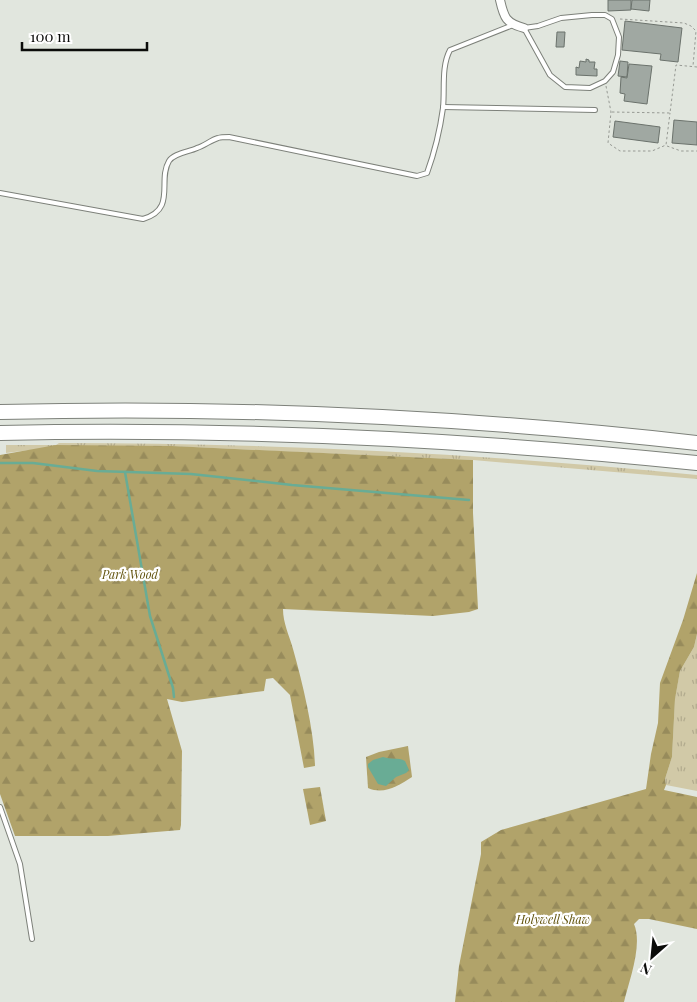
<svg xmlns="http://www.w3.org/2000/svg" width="697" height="1002" font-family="'Playfair Display',serif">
<defs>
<pattern id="grass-tufts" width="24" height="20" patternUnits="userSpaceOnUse" patternTransform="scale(1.25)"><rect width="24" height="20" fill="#d1c9a7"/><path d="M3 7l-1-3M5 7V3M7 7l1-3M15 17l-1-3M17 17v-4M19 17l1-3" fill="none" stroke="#b2ab8e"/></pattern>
<pattern id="forest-firs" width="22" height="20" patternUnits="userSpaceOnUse" patternTransform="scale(1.25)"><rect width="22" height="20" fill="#b1a36a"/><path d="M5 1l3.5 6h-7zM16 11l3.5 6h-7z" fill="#978b5b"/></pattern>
</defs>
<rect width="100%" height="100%" fill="#e1e6de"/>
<g fill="url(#grass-tufts)">
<path d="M59,443C272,443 485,454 697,475V479L473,460L169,446L30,450L6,453V445H56Z"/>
<path d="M697,634V791L666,785L665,779L672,757L675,698L680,671L694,647Z"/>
</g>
<g fill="url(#forest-firs)">
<path d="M56,445L172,446L473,460V513L478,609L469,612L433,616L283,609C283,623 289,635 293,649C303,685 314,730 315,766L304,768L290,695L273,678L266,679L264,691L182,702L167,699L182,751L181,825L180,830L108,836H15L0,794V455Z"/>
<path d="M697,573V634L694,647L680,671L675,699L672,757L665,779L666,785L664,790L697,797V929L649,919H639L634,924C643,945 629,981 624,1002H455L459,966L481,854V842L501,830L646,789L651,754L658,723L660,683L683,620Z"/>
<path d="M408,746L412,777C398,786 384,795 368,788L366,757L379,752Z"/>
<path d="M320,787L326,821L310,825L303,789Z"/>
</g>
<path fill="#69ac95" d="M383,757C391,760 398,757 405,761L409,770L406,773L396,777L386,786L378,784L368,767V764L373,760Z"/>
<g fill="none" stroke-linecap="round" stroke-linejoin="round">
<g stroke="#69ac95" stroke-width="2.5">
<path d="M0,463H33L97,471L191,474L292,485L469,500"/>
<path d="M125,472L150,616L173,688L174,697"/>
</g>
</g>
<g fill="#a0a8a2" stroke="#6b726c">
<path d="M608,0H631V10L608,11Z"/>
<path d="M632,0H650L649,11L631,9Z"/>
<path d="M625,21L682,28L678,62L660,60L661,54L622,50Z"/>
<path d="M557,32H565L564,47H556Z"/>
<path d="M586,59L589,60V62H595L594,69H597V76L576,75V67L579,68L580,61L586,62Z"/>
<path d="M620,61L628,62L627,77L618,76Z"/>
<path d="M629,64L652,66L647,104L624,101L625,94L620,93L621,77L627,78Z"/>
<path d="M674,120L697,122V145L672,143Z"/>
<path d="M615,121L660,127L658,143L613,137Z"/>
</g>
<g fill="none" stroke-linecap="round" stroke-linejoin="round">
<defs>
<g id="service">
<path d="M592,15H605L612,19L619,37L618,55L613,72L605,81L590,88L565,87L550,75L524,28L538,26L561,18Z"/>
<path d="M443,107L595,110"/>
<path d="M0,193L143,219C177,209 157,181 169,161C174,153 189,152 197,148C204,146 211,140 218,138C221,137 226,137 229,137L417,176L427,173C435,151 440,130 443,108C445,89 441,67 450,50L513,25"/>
<path d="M0,807L20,864L32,939"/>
</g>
<path id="minor" d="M500,0C504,18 506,23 524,28"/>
<g id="motorway">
<path d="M0,412C232,406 466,417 697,443"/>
<path d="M0,433C233,428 465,439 697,463"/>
</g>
</defs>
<use href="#service" stroke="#7d817a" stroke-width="6"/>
<use href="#minor" stroke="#7d817a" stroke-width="10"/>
<use href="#motorway" stroke="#7d817a" stroke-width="16"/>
<g stroke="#979a94" stroke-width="1" stroke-dasharray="2.5 2.5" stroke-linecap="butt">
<path d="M620,19L684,23L691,26L696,31L693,66"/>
<path d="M606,86L611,112L608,143L620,151H652L666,145L670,113"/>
<path d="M612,112L670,113L676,65L697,67"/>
<path d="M667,146L681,151H697"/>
</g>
<use href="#service" stroke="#fff" stroke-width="4"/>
<use href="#minor" stroke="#fff" stroke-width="8"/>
<use href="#motorway" stroke="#fff" stroke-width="14"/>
</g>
<g text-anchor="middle" stroke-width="4.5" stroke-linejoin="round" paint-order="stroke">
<g font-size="12" font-style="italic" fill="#63540f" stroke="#fff">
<text x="130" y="579">Park Wood</text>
<text x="553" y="924">Holywell Shaw</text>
</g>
</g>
<g transform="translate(652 957) rotate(207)" stroke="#ffffff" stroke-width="4" paint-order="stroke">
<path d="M0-4L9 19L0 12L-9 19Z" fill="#0b0c0a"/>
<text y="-8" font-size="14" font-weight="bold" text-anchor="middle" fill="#0b0c0a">N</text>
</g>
<path d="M22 42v8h125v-8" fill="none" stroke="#0b0c0a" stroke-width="2.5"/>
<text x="30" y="42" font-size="15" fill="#0b0c0a" stroke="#ffffff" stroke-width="4" paint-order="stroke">100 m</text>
</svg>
